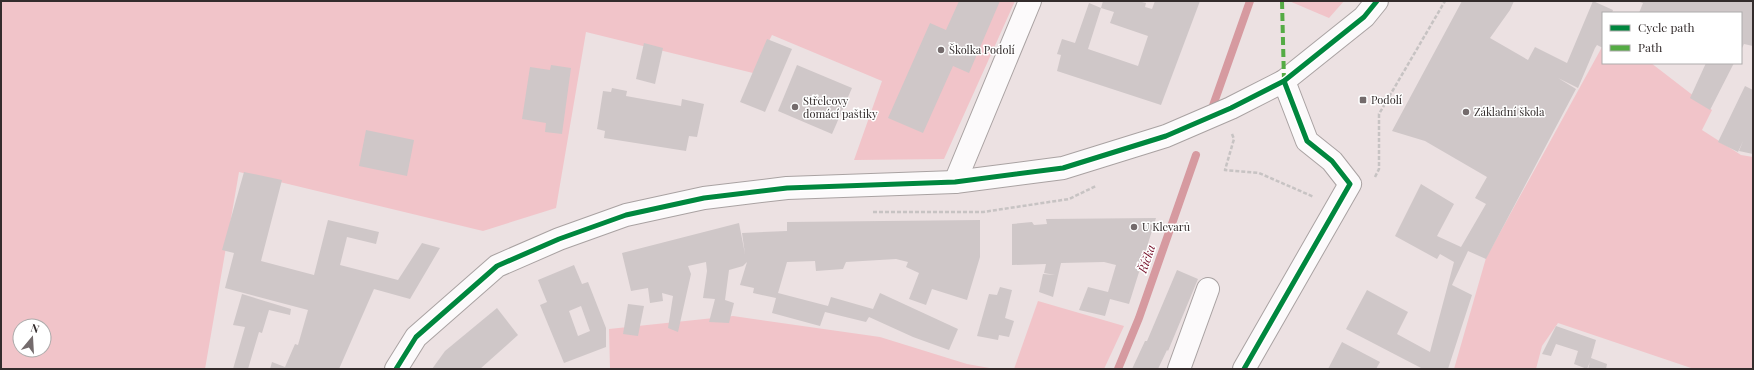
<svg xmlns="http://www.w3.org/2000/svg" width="1754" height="370" font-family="'Playfair Display',serif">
<rect width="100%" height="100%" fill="#ece1e2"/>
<g fill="#f1c4c9" fill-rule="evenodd">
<path d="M1,1H1015L944,159L854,160L882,81L772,35L753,73L586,32L556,208L483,231L239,172L205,369H1ZM20,326H44V350H20Z"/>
<path d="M1289,1H1344L1329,18Z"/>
<path d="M1602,47L1603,63H1651L1712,110L1702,130L1741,155L1753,157V369H1694L1558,323L1542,346L1536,369H1454L1486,258Z"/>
<path d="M1038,301L1124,326L1104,369H1014Z"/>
<path d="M733,316L880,337L967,364L995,369H610L609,329Z"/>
</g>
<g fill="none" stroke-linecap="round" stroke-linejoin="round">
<g stroke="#d69aa0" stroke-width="8">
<path d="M1210,114L1250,1"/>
<path d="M1118,369L1139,318L1196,155"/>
</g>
</g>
<g fill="#cfc7c8" fill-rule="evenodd">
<path d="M959,1H1000L969,73L953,66L923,133L888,118L930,23L946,30Z"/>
<path d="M1103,1H1138L1146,3L1145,7L1152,9L1155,1H1200L1161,105L1057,71L1061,55L1057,54L1062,39L1075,43L1089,3L1101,8L1088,49L1138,66L1148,36L1110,23L1114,12L1101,8Z"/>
<path d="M1462,1H1514L1510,10L1490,38L1528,60L1535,47L1567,63L1593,1L1613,10L1612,13H1603V48L1597,45L1595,48L1578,88L1558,78L1576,89L1486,259L1468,251L1452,285L1472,295L1448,369H1423L1346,329L1367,290L1408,312L1397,334L1430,352L1454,262L1440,254L1437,259L1395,236L1421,184L1454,204L1437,236L1461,247L1486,204L1475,198L1487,177L1425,141L1392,131Z"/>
<path d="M1637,1L1753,2V46L1744,44L1741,50V13H1639L1643,3Z"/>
<path d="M767,39L792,49L765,112L740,102Z"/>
<path d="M644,43L663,48L655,84L636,79Z"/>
<path d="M1706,63H1734L1710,110L1690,98Z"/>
<path d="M551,65L571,68L562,134L545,132L546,123L522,119L530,67L550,70Z"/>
<path d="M797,65L852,88L832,134L778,111Z"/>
<path d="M1745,86L1753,90V154L1739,151L1743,141L1738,152L1718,142Z"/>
<path d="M612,88L627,91L626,96L681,106L682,99L704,104L697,137L689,136L686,151L604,138L605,131L597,129L603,91L611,92Z"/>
<path d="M366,130L414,140L407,176L359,166Z"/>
<path d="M244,172L282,180L261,261L314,275L328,220L379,232L376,244L347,237L340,265L398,280L422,243L440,248L410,299L374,289L339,369H270L272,362L285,367L295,344L298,345L308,310L225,288L234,253L222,250Z"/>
<path d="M1156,218L1129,304L1110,299L1105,316L1079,310L1088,287L1108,292L1116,265L1104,262L1061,263L1053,297L1039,292L1043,274L1055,275L1044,273L1046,264L1012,265V224L1032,222L1034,225L1047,224L1046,219Z"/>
<path d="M980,220V257L967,300L932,289L926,305L909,299L919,273L906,267L908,262L896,259L846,262L843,269L816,271L815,261L787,262L778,293L828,306L831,297L873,309L880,293L958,329L949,350L913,337L869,317L866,322L825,312L820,326L772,313L776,298L753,293L754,288L740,285L747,262L743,266L729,270L725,300L734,303L729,323L709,322L715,299L703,298L707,271L706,262L688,266L691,274L678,332L668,328L673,296L662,293L663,301L650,303L648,288L631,291L622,253L739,223L745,254L742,233L787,231V222Z"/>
<path d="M574,265L582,284L588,282L606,328V347L564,363L540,305L547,302L538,280ZM581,306L590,331L578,336L569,311Z"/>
<path d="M1177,270L1198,279L1168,351L1167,350L1158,369H1132L1145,341H1147Z"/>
<path d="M1000,287L1012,290L1005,318L1014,321L1009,337L999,335L998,340L977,336L989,294L997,295Z"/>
<path d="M242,294L291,309L290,315L269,310L262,333L259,332L248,369H233L245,327L233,325Z"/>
<path d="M628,304L644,306L638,336L623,334Z"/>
<path d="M497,308L518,335L480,369H432L445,351Z"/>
<path d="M1556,326L1596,340L1591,358L1607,364L1606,369H1588L1590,362L1587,369L1574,364L1578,351L1556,344L1551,356L1542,354Z"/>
<path d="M1342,342L1380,362L1376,369H1328Z"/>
</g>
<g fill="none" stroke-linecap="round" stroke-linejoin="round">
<defs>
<g id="minor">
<path d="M955,182L1030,1"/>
<path d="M396,369L416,337L497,266L559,239L626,215L704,198L787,188L955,182L1063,168L1166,136L1231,108L1284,81L1364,17L1377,1"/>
<path d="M1179,369L1208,289"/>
<path d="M1244,369L1350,184L1332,161L1307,141L1284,81"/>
</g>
</defs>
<use href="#minor" stroke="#a9a2a2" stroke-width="24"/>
<g stroke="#c7c3c3" stroke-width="2.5" stroke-dasharray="4 2" stroke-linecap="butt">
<path d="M1232,134L1234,139L1225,170L1259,173L1314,197"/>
<path d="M1375,177L1379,169V114L1445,1"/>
<path d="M873,212H983L1069,199L1096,186"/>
</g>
<use href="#minor" stroke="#fcfafb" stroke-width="22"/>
<path stroke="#54ab44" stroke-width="4" stroke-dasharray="8 4" stroke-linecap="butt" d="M1282,1L1284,81"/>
<defs>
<g id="cycleway">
<path d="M396,369L416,337L497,266L559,239L626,215L704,198L787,188L955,182L1063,168L1166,136L1231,108L1284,81L1364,17L1377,1"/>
<path d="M1244,369L1350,184L1332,161L1307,141L1284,81"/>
</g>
</defs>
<use href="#cycleway" stroke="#fff" stroke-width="8"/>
<use href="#cycleway" stroke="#00873e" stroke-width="5"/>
</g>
<g fill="#746b6c" stroke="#fff" stroke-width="1.5">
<circle cx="941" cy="50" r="4"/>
<rect x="1359" y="96" width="8" height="8" rx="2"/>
<circle cx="795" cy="107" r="4"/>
<circle cx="1466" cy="112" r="4"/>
<circle cx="1134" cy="227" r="4"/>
</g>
<g text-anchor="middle" stroke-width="3" stroke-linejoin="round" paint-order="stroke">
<g font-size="11" fill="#332c2c" stroke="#fff" text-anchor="start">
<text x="949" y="54">Školka Podolí</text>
<text x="1371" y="104">Podolí</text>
<text x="803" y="105">Střelcovy<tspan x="803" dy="13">domácí paštiky</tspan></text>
<text x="1474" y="116">Základní škola</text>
<text x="1142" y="231">U Klevarů</text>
</g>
<g font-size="12" font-style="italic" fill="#78142d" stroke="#fff">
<text transform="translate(1147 259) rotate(-71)" y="4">Říčka</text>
</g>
</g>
<rect width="1754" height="370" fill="none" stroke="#332c2c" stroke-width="4"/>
<rect x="1602" y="12" width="140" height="52" fill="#ffffff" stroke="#adabab"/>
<rect x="1610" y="25" width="20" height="6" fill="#00873e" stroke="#adabab"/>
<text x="1638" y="32" font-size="12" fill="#332c2c">Cycle path</text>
<rect x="1610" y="45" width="20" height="6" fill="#54ab44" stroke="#adabab"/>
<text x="1638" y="52" font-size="12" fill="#332c2c">Path</text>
<g transform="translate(32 338) rotate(18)"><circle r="19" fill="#ffffff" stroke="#adabab"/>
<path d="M0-3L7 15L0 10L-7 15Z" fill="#746b6c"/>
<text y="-6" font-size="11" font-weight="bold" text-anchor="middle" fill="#332c2c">N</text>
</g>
</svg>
